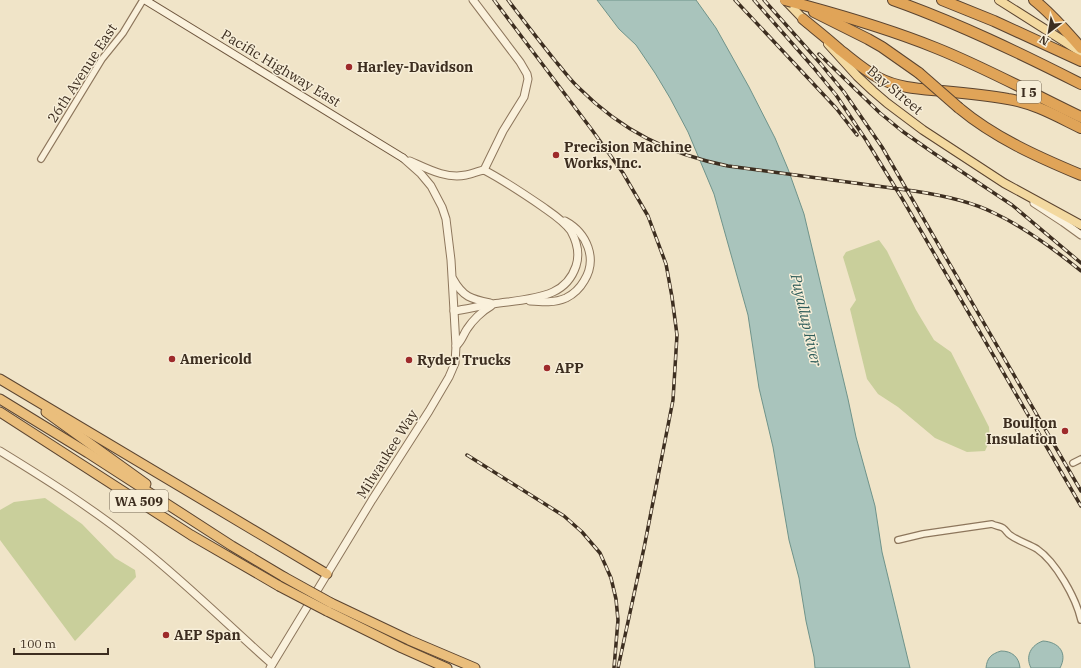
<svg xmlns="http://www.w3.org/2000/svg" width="1081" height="668" font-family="'IBM Plex Serif',serif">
<rect width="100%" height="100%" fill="#f0e4c8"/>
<g fill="#c9cf9b">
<path d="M879,240L887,251L916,310L934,340L951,352L989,427L990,440L985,451L967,452L935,438L898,407L878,394L867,379L850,309L856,300L843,257L846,252Z"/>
<path d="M45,498L82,524L115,558L135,570L136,577L75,641L0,540V510L14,502Z"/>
</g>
<g fill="#a9c4bc" stroke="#6f938a">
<path d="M597,0H696L716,28L749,87L775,138L788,169L804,214L848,399L856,437L875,506L882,552L910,668H815L814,657L806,621L799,578L789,540L773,447L759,388L748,315L714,194L688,132L670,98L655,73L636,45L619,29Z"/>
<path d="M1043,641C1059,642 1068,653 1060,668H1031C1025,656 1031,645 1043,641Z"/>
<path d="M1001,651C1012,651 1019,657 1020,668H986C987,658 991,654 1001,651Z"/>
</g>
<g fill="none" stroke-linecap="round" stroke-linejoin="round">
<defs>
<g id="minor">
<path d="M41,159L102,59L123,33L143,0"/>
<path d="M1073,463L1081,459"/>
<path d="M898,540L923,534L992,524C995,526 1000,526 1003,528C1006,530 1007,533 1010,535C1018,541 1029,544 1037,549C1056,562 1076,598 1081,620"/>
</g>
<g id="tertiary">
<path d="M473,0L520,62L527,74L528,79L524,97L503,131L484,170"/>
<path d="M410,161C428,169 446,179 466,175C472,174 478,171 484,170C505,181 524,194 543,207C553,214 564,221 571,231C577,242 580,254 576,266C572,278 564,287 553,292C535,300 512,301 493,304C480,306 467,309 454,311"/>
<path d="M1034,203L1063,222L1081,235"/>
<path d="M453,279C463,297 471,299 490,303"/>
<path d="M530,301C542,302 555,303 566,298C574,294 580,288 584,281C598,259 587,233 565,221"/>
<path d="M456,346C462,341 463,335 467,329C472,321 482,311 491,306"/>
<path d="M0,451C49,481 98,512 143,549C188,585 229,626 272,664"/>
<path d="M270,668L372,500L429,411L449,377L455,363L456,346L454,311L451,260L446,219L442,207L431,186L421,174L403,158"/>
</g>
<path id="secondary" d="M145,0L403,158"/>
<g id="primary">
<path d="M785,0L807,23"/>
<path d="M999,0L1081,52"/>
<path d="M828,44L857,76L873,91L887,103L923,130L1004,183L1081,225"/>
</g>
<g id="trunk">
<path d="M0,379L327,574"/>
<path d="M0,399L88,453L232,546L284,577"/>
<path d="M0,412L191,535L279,586"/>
<path d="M46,412L146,484"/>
<path d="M331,603L409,640L475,668"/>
<path d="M327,611L402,648L447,668"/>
</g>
<g id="motorway">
<path d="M893,0C958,23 1020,53 1081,84"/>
<path d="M942,0L994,21L1081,61"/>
<path d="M1034,0C1052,14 1066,31 1081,48"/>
<path d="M792,2C841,15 889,29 936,48C986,68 1033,94 1081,117"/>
<path d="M814,12L868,39L882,47L919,73"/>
<path d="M803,19C815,29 828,39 840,50C853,60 865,71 879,78C898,88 921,89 942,91C964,93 986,95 1008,99C1034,103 1058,117 1081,128"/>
<path d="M959,108C995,138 1038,157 1081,175"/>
</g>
</defs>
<use href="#minor" stroke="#8d765c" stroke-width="8"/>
<use href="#tertiary" stroke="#8d765c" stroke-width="9"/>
<use href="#secondary" stroke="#6f573f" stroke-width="9"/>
<use href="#primary" stroke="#5b4430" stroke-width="10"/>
<use href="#trunk" stroke="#5b4430" stroke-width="11"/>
<use href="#motorway" stroke="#5b4430" stroke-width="12"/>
<use href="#minor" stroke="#faf1dc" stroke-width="5.5"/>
<use href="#tertiary" stroke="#faf1dc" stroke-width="7"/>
<use href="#secondary" stroke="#faf1dc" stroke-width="7"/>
<use href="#primary" stroke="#f3d9a0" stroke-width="8"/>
<use href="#trunk" stroke="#eabe7c" stroke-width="9"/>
<use href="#motorway" stroke="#e0a458" stroke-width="10"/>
<defs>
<g id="rail">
<path d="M494,0L592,130L623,173L648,216L666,264L672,297L677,335L673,400L644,548L618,668"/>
<path d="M508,0C524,21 540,42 557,63C564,71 571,81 579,88C622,131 669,154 728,166L914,191C941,195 970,201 994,213C1026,228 1054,249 1081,271"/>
<path d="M735,0L836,108L857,135"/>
<path d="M754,0L813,67L836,95L866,140L903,200L1081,506"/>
<path d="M764,0L820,63L844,92L882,147L1081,491"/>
<path d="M819,54L880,113L902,131L932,152L1012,205L1081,263"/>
<path d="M467,455L564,516L582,532L600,553L611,578L616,599L618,620L614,668"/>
</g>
</defs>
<use href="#rail" stroke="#3d2e20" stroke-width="3.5"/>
<use href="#rail" stroke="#f7eed8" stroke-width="2" stroke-dasharray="6" stroke-linecap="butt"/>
<defs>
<g id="trunk-bridge">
<path d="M284,577L331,603"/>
<path d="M279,586L327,611"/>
</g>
<g id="motorway-bridge">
<path d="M785,0L792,2"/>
<path d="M919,73L959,108"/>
</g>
</defs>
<use href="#trunk-bridge" stroke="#5b4430" stroke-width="11" stroke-linecap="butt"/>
<use href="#motorway-bridge" stroke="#5b4430" stroke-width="12" stroke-linecap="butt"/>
<use href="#trunk-bridge" stroke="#eabe7c" stroke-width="9"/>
<use href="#motorway-bridge" stroke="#e0a458" stroke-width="10"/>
</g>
<g fill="#9e2a2b" stroke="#f7eed8" stroke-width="1.5">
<circle cx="349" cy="67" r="4"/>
<circle cx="556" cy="155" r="4"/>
<circle cx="172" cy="359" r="4"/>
<circle cx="409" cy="360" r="4"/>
<circle cx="547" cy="368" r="4"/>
<circle cx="1065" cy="431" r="4"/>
<circle cx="166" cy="635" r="4"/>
</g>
<g text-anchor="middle" stroke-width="3" stroke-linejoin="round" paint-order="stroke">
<g fill="#f7eed8" stroke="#756857" stroke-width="1">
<rect x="1017" y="81" width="24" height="22" rx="3"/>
<rect x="110" y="490" width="58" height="22" rx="3"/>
</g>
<g font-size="13" font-weight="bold" fill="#3d2e20">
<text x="1029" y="97">I 5</text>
<text x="139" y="506">WA 509</text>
</g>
<g font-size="14" font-weight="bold" fill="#3d2e20" stroke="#f7eed8" text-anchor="start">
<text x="357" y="72">Harley-Davidson</text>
<text x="564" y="152">Precision Machine<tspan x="564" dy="16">Works, Inc.</tspan></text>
<text x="180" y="364">Americold</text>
<text x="417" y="365">Ryder Trucks</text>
<text x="555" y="373">APP</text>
<text x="1057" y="428" text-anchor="end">Boulton<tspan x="1057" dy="16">Insulation</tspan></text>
<text x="174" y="640">AEP Span</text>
</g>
<g font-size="14" fill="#3d2e20" stroke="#f7eed8">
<text transform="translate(281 68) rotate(31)" y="5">Pacific Highway East</text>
<text transform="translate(82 73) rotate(-57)" y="5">26th Avenue East</text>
<text transform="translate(895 90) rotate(40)" y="5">Bay Street</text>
<text transform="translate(387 454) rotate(-58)" y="5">Milwaukee Way</text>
</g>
<g font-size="15" font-style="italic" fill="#2f5d5a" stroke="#f7eed8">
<text transform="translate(806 320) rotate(77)" y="5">Puyallup River</text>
</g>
</g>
<g transform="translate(1049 32) rotate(211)" stroke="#f7eed8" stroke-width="3" paint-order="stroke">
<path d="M0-3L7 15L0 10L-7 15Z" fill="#3d2e20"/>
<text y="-6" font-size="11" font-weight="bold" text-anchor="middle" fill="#3d2e20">N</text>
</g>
<path d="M14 648v6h94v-6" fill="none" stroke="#3d2e20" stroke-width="2"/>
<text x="20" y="648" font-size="12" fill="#3d2e20" stroke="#f7eed8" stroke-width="3" paint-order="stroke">100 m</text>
</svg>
